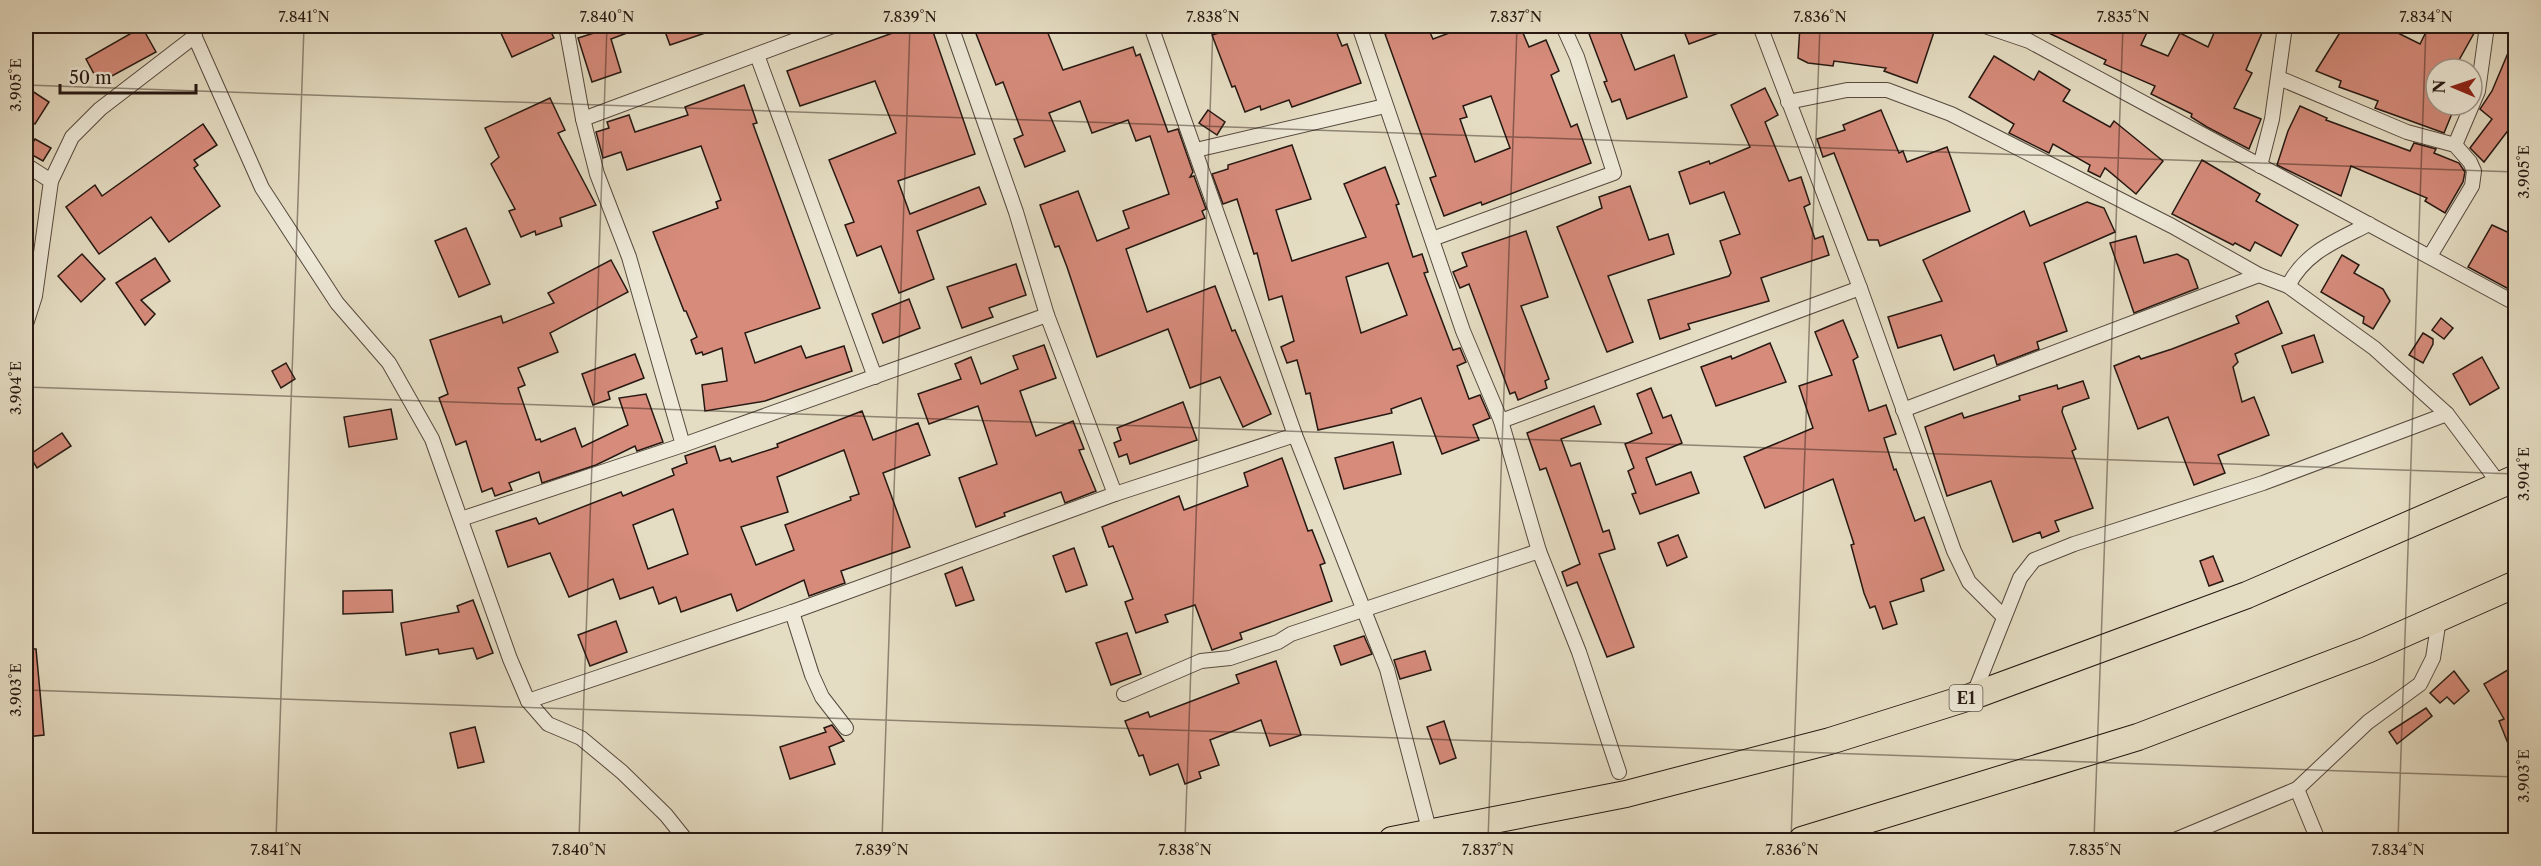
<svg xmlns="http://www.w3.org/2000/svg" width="2541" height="866" font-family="'Libre Caslon Text',serif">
<rect width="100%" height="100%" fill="#e5ddc3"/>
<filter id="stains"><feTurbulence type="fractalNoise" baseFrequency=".00333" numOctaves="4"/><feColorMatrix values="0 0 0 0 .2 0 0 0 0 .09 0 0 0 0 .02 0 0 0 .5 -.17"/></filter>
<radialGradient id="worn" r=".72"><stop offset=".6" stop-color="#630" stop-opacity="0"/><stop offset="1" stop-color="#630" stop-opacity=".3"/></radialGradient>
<g fill="#d68b7b" stroke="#261812" stroke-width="1.5" fill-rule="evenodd">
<path d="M510,26H548L554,38L512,57L500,31Z"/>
<path d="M592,26L643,27L611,39L621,72L592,82L578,38L594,33Z"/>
<path d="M663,26H720V28L670,45Z"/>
<path d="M912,26H931L975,154L898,181L910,214L979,187L986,204L917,231L934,279L899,293L881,246L857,256L845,225L854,222L829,160L896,133L875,81L800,106L787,71Z"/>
<path d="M973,26H1045L1063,70L1133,47L1136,56L1140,54L1168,132L1178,129L1193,172L1190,177L1194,176L1206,209L1202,211L1205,218L1126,249L1147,312L1215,286L1232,331L1235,330L1271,414L1243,427L1220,377L1190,388L1168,329L1097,357L1067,267L1059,246L1055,247L1040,205L1078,191L1097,241L1129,228L1123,211L1169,194L1150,136L1136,141L1128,120L1092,133L1080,101L1049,113L1065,151L1025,167L1014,139L1023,135L1003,82L996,85Z"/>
<path d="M1243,26H1334L1342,46L1347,44L1361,83L1292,107L1289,100L1261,110L1260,106L1245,112L1235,86L1232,87L1212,35Z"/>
<path d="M1405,26H1427L1433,39L1468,26H1520L1529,47L1546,40L1559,71L1551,75L1571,127L1577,124L1591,163L1482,205L1481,202L1444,216L1430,178L1436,176L1385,34ZM1491,96L1510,148L1475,162L1460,119L1467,117L1463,106Z"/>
<path d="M1603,26H1618L1635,70L1674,55L1687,97L1627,119L1620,99L1612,102L1604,82L1607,81L1588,31Z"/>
<path d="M1682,26H1734L1735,27L1689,44Z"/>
<path d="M1800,26H1925L1935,29L1917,83L1884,71L1886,68L1834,61L1833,66L1808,63L1798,58Z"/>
<path d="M2034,26H2150L2141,45L2168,56L2180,33L2208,47L2217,26H2265L2246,70L2252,73L2234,108L2261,119L2249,149L2207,127L2191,117L2192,114L2151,94L2155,86L2104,64L2106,60Z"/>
<path d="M2344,26H2400L2398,33L2420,44L2429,26H2478L2454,69H2436V105L2453,111L2444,133L2375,108L2378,101L2339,87L2341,81L2316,71Z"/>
<path d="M142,27L156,52L99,83L86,59Z"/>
<path d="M2516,34V120L2484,162L2470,148L2492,119L2480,109L2492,91Z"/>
<path d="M1994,56L2034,80L2039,71L2070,90L2063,101L2110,127L2114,121L2163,161L2136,194L2105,168L2100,177L2088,171L2090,165L2053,144L2049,153L2009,133L2014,124L1969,97Z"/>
<path d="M744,85L757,123L753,124L820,308L745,333L755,363L801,346L806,358L844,346L852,371L765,401L705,411L702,385L727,381L722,348L703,355L702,352L696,354L691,340L697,337L686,311H684L653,232L718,208L716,202L721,200L701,146L627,170L621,152L603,158L596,132L609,128L607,122L629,115L635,132L688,115L685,107Z"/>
<path d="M26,87L49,102L35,124L26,118Z"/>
<path d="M1765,88L1778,115L1765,122L1789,181L1801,177L1810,204L1804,207L1815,239L1823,236L1829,255L1761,278L1769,301L1688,324L1690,329L1660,339L1648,300L1729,276L1731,273L1720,241L1740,234L1724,192L1690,204L1679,172L1709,161L1710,164L1750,147L1731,105Z"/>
<path d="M550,98L565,130L558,133L596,205L560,218L562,226L536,235L535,231L521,237L509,211L515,209L491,164L499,157L485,128Z"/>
<path d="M2300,106L2327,118L2326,120L2410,151L2414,143L2436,149L2434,153L2459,163L2465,172L2463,182L2445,213L2425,201L2427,198L2351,166L2341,196L2277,165L2288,131Z"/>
<path d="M1208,110L1225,122L1217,135L1199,123Z"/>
<path d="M1881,110L1899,153L1903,151L1907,162L1947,147L1970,211L1880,246L1878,240H1868L1834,153L1823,157L1817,139L1845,130L1843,125Z"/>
<path d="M203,124L217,145L194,160L198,165L194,168L220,206L169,242L151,217L99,254L66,207L95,185L102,196Z"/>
<path d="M35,139L51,148L43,161L27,152Z"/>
<path d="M1292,145L1311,199L1276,210L1292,261L1366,237L1344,184L1385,167L1399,204L1396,205L1413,257L1422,254L1428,272L1424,273L1453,350L1460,348L1466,362L1457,366L1469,399L1480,395L1490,418L1473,425L1479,440L1442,454L1421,398L1391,409L1392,413L1318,430L1310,393L1306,394L1297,360L1287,363L1281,347L1294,341L1282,296L1269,300L1257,253L1254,254L1237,199L1223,204L1212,174L1228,169V165ZM1388,263L1407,315L1361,333L1346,277Z"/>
<path d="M2202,160L2260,194L2256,201L2298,225L2281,256L2255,242L2250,251L2235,243L2233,245L2172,214Z"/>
<path d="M1630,186L1649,240L1668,234L1674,254L1608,276L1633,342L1607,352L1557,227L1602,208L1599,197Z"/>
<path d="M2087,202L2104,208L2115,232L2044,263L2067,331L2037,342L2039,349L1997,365L1994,355L1954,370L1941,335L1898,348L1888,317L1942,301L1923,260L2024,211L2030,226Z"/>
<path d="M2492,225L2516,236V293L2468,267Z"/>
<path d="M466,228L490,284L459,297L435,241Z"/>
<path d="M1526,231L1548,297L1521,306L1549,379L1545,381L1547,388L1518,400L1515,392L1510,394L1469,284L1460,288L1453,272L1467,266L1462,253Z"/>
<path d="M2136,236L2144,263L2177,254L2188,260L2198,288L2134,313L2110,243Z"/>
<path d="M82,254L105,279L81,302L58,276Z"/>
<path d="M2342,255L2359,265L2354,273L2383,289L2390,301L2373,329L2363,323L2364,317L2321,292Z"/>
<path d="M155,258L170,281L141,300L155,314L145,325L116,283Z"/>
<path d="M611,260L628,292L550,333L558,352L518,368L525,385L518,388L536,440L540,439L541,442L575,428L582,447L628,425L619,398L646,394L663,442L637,451L635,446L596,465L542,483L539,472L509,483L512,490L495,496L492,488L482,492L466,441L456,445L439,398L448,394L430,340L501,316L503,323L554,303L548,293Z"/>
<path d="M1016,264L1026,295L989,308L993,317L962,328L947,287Z"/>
<path d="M909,299L920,328L883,343L872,314Z"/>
<path d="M2268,301L2282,333L2235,354L2238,362L2233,367L2242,402L2254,397L2269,435L2218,455L2225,473L2194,485L2168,417L2138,429L2114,366L2139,356L2141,359L2172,349L2239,323L2236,316Z"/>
<path d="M2441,318L2453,328L2444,339L2432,330Z"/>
<path d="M1843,320L1858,357L1853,360L1869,411L1886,405L1896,434L1884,438L1894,470L1896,469L1915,521L1924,517L1944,570L1921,579L1924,591L1890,602L1897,624L1883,629L1875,606L1870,608L1864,593L1851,545L1854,544L1833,479L1765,508L1744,457L1813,428L1799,386L1832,375L1815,332Z"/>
<path d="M2423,333L2433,339V344L2423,363L2409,355Z"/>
<path d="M2314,335L2323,362L2292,373L2282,346Z"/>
<path d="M1770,343L1786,382L1716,406L1701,367L1731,356L1732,359Z"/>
<path d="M1044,345L1056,378L1020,391L1036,436L1073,421L1084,449L1079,450L1096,491L1065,503L1061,492L1004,513L1005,516L976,527L959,478L997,464L978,406L929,424L918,394L961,379L955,364L971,357L981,384L1018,369L1013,356Z"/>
<path d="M635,354L644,378L608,392L610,399L593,405L582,374Z"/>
<path d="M2482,357L2499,388L2470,405L2453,374Z"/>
<path d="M286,363L295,379L281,388L272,371Z"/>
<path d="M2083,381L2089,398L2063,407L2062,412L2076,449L2072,451L2093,508L2055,521L2059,531L2042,538L2040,532L2013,542L1991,481L1947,496L1925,427L1962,413L1964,418L2020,400L2019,396L2057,385L2058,389Z"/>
<path d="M1651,388L1663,418L1671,415L1682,443L1646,458L1656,485L1691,472L1699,493L1640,514L1632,494L1636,493L1628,471L1634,468L1625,444L1652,433L1637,394Z"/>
<path d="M1183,402L1197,440L1130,464L1127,454L1119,457L1114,443L1121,440L1117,428Z"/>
<path d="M1594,406L1601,424L1561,439L1571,466L1580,463L1603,532L1609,530L1615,549L1599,554L1634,647L1607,657L1577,582L1567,586L1562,572L1580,564L1546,468L1540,470L1527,433Z"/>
<path d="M391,409L397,439L349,447L344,417Z"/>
<path d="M862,411L873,440L918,423L930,455L883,473L910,547L841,571L845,583L809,596L804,580L737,611L731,594L681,612L676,597L659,604L653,587L620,599L613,579L569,597L550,553L508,567L496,531L536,518L539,524L621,492L623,496L674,475L672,469L687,463L685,456L715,446L720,461L730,458L732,462L778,447L777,444ZM844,450L859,494L850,497L851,500L785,525L794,550L756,565L741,527L788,512L777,477ZM673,509L688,554L648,569L633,525Z"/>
<path d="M62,433L71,446L37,468L29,455Z"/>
<path d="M1393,442L1401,474L1344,489L1335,458Z"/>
<path d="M1282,458L1308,531L1312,530L1325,563L1320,565L1332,601L1240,633L1242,639L1212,650L1195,605L1165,615L1168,622L1136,633L1125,602L1133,599L1113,546L1109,547L1102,527L1179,496L1184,510L1248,486L1244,473Z"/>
<path d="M1678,535L1687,557L1667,566L1658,543Z"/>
<path d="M1074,548L1087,585L1066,592L1053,556Z"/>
<path d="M2213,556L2223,581L2209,586L2200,561Z"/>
<path d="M962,567L974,600L956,606L945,574Z"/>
<path d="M392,590L393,612L343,614V591Z"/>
<path d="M473,600L493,653L477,659L473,648L439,654L438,649L406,655L401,623L459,612L457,606Z"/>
<path d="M616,621L627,652L590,666L578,635Z"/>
<path d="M1127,633L1141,674L1111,685L1096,643Z"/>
<path d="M1364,636L1372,654L1341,665L1334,646Z"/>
<path d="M26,649H36L44,735L26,737Z"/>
<path d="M1425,651L1431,670L1400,679L1394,660Z"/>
<path d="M1276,661L1301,735L1270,746L1261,720L1210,740L1219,765L1199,772L1201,778L1185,784L1178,764L1150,775L1143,755L1139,756L1125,721L1148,712L1150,717L1239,683L1236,675Z"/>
<path d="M2516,665V760L2515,761L2499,721L2504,719L2484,684Z"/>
<path d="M2454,671L2469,691L2454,704L2447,697L2440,703L2430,693Z"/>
<path d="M2426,708L2432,716L2397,744L2389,732Z"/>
<path d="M1444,721L1456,758L1440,764L1427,727Z"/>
<path d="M832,725L844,741L829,747L835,764L790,779L780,747L826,732L824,728Z"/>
<path d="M475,727L484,762L458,768L450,733Z"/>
</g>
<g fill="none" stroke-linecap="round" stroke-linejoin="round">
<defs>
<g id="street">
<path d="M190,26L262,188L337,303L389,363L432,439L510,659L528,701L548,724L581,738L622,772L666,815L686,840"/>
<path d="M566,26L583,119L597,174L629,257L683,445"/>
<path d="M951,26L1016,212L1047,315L1115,494"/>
<path d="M1151,26L1295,435L1387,669L1430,833"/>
<path d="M1359,26L1463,331L1501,421L1539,551L1579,652L1619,772"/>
<path d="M1760,26L1860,288L1954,551L1969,582L2004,617"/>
<path d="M1985,26L2029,41L2513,302"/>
<path d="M757,55L875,377"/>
<path d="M2279,78L2407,132L2455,145L2470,162L2474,171L2472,186L2430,256"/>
<path d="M1788,102L1847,90H1887L1951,114L2172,226L2259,275L2288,286L2374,348L2447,414L2501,486"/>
<path d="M583,119L833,26"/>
<path d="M2455,145L2478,91L2487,26"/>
<path d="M1196,150L1385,106"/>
<path d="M26,165L51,181"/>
<path d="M2260,166L2272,119L2285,26"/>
<path d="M1432,239L1614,173L1577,57L1563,26"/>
<path d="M2288,286C2305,252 2336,241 2369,224"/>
<path d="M26,324L35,296L51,181L72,137L100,109L195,36"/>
<path d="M1903,410L2259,275"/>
<path d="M1501,421L1860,288"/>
<path d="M461,519L683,445L1047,315"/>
<path d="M792,612L812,675L822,697L846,728"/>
<path d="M1124,694L1201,661L1230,658L1278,642L1291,634L1539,551"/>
<path d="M1973,696L2020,578L2034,560L2074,544L2263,483L2447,414"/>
<path d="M528,701L792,612L1115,494L1295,435"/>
<path d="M2297,789L2318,840"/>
<path d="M2175,840L2297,789L2368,722L2420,684L2433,658L2439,619"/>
</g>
<g id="highway">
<path d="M1392,840L1626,794L1830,741L1973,696L2247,595L2516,478"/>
<path d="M1802,840L2138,737L2367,650L2516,584"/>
</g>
</defs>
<use href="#street" stroke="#56493e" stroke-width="16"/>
<use href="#highway" stroke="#261812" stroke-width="28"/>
<use href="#street" stroke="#eee9d8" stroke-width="14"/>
<use href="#highway" stroke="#e5ddc3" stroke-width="26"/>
</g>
<path fill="none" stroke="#261812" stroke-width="1.5" stroke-opacity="0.45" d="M26,85L2516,172M26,387L2516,474M26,690L2516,777M276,840L304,26M579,840L607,26M882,840L910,26M1185,840L1213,26M1488,840L1517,26M1791,840L1820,26M2094,840L2123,26M2398,840L2426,26"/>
<g text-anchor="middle" stroke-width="6" stroke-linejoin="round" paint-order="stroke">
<rect fill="#eee9d8" stroke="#62574d" stroke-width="1.5" x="1949.5" y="685" width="33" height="26" rx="4.5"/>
<g font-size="16" font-weight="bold" fill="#261812">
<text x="1966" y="704">E1</text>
</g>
</g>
<rect width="2541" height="866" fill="none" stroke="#e5ddc3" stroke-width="66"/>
<g transform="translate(2454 87) rotate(272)"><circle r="28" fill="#eee9d8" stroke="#9e9589" stroke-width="1.5"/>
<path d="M0-4.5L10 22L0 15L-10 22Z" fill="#8f2418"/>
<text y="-9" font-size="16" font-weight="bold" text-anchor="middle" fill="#261812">N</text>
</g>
<path d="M60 84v9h136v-9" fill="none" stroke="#261812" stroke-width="3"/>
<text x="69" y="84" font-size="18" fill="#261812" stroke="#eee9d8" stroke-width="4.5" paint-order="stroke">50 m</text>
<rect x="33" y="33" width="2475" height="800" fill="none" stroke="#261812" stroke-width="2"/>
<g font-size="15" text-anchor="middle" fill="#261812">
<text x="304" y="22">7.841°N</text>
<text x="607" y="22">7.840°N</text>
<text x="910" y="22">7.839°N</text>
<text x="1213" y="22">7.838°N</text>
<text x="1516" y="22">7.837°N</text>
<text x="1820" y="22">7.836°N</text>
<text x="2123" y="22">7.835°N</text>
<text x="2426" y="22">7.834°N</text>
<text transform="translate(16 85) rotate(-90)" y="5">3.905°E</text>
<text transform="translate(2524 172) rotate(-90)" y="5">3.905°E</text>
<text transform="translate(16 388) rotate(-90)" y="5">3.904°E</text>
<text transform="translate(2524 474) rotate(-90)" y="5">3.904°E</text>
<text transform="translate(16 690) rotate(-90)" y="5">3.903°E</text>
<text transform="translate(2524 776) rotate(-90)" y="5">3.903°E</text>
<text x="276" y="855">7.841°N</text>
<text x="579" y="855">7.840°N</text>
<text x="882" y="855">7.839°N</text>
<text x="1185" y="855">7.838°N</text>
<text x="1488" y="855">7.837°N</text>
<text x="1792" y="855">7.836°N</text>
<text x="2095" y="855">7.835°N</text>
<text x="2398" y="855">7.834°N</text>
</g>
<rect width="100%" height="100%" filter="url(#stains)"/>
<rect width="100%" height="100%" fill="url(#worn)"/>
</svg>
